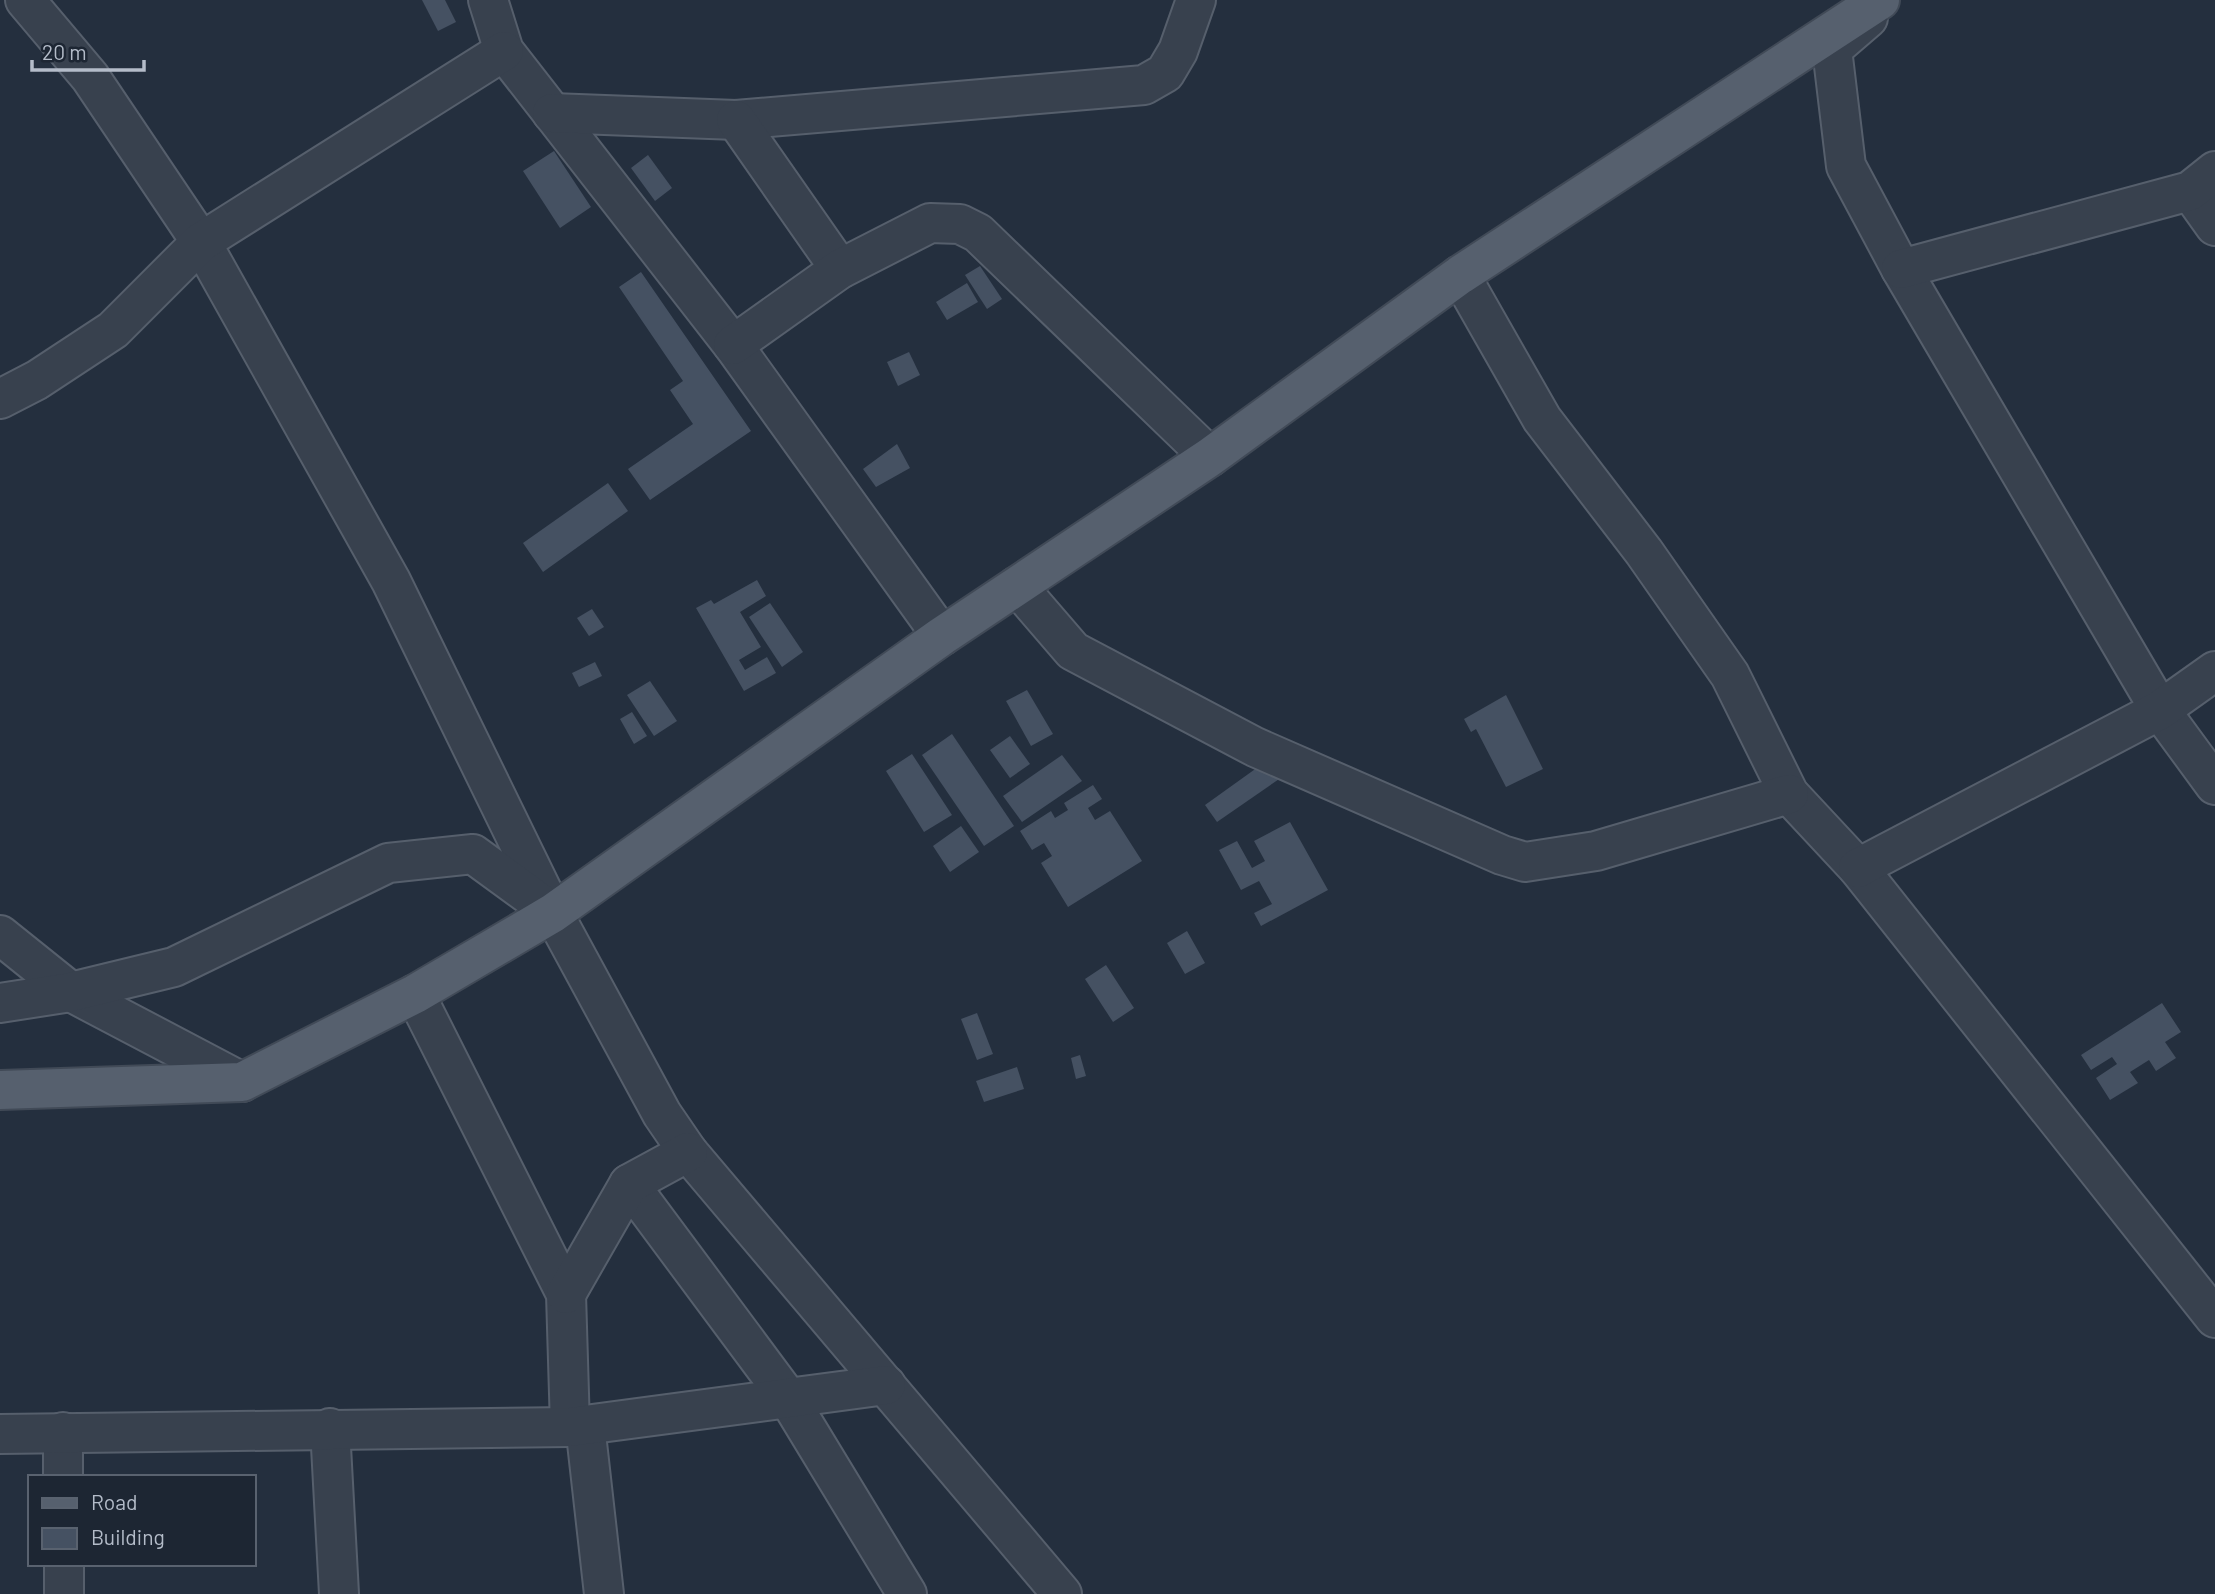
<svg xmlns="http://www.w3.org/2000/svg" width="2215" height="1594" font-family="Barlow,sans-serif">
<rect width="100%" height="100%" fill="#242f3e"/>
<g fill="#455162">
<path d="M422,0H445L456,22L438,31Z"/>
<path d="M554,151L591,207L560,228L523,171Z"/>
<path d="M648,155L672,188L655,201L631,168Z"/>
<path d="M980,266L1002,299L987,309L965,275Z"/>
<path d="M641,272L751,431L650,500L628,469L693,424L670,390L683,381L619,287Z"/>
<path d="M967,283L978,302L947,320L936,302Z"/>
<path d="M909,352L920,375L898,386L887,362Z"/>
<path d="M897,444L910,468L876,487L863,469Z"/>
<path d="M608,483L628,511L543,572L523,543Z"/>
<path d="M757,580L766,596L740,612L761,647L739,660L745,670L767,657L776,673L744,691L696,608L711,600L714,604Z"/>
<path d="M770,603L803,652L782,667L749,617Z"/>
<path d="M592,609L604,627L589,636L577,618Z"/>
<path d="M595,662L602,676L579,687L572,673Z"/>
<path d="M650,681L677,721L654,736L627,695Z"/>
<path d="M1027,690L1053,734L1031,746L1006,701Z"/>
<path d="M1506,695L1543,769L1506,787L1476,729L1471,732L1464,719Z"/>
<path d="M632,712L647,736L634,744L620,719Z"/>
<path d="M952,734L1014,826L984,846L922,755Z"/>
<path d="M1010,736L1030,764L1010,778L990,750Z"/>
<path d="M912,754L952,815L924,832L886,771Z"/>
<path d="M1062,755L1082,781L1022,822L1003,796Z"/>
<path d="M1272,757L1285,775L1217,822L1205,805Z"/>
<path d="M1093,785L1102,799L1088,808L1095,820L1110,811L1142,861L1068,907L1041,863L1052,856L1044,843L1032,850L1020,831L1051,811L1055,818L1068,810L1064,803Z"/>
<path d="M1290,822L1328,890L1261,926L1254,913L1272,904L1259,881L1241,890L1219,850L1237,841L1252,868L1265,861L1254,841Z"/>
<path d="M961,826L979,852L950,872L933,846Z"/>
<path d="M1187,931L1205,963L1185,974L1167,943Z"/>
<path d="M1106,965L1134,1008L1113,1022L1085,979Z"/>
<path d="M2162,1003L2181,1032L2165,1042L2176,1058L2156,1071L2149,1060L2130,1072L2138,1083L2110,1100L2096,1078L2117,1064L2112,1057L2091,1070L2081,1055Z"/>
<path d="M977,1013L993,1054L977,1060L961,1019Z"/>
<path d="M1080,1055L1086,1076L1076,1079L1071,1058Z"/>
<path d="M1017,1067L1024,1089L984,1102L976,1081Z"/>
</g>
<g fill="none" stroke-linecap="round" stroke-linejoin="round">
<defs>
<g id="minor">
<path d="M25,0L90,77L201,242L391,581L553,913L662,1114L688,1152L1062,1594"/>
<path d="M488,0L504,51L733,345L942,636"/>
<path d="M1868,18L1832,49L1846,166L1901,269L2160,710L2215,785"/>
<path d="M552,113L736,120L1144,85L1165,73L1178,51L1196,0"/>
<path d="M736,120L840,269"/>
<path d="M2190,191L2215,226"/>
<path d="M1901,269L2190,191L2215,171"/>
<path d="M1460,275L1542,419L1644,552L1730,675L1789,794L1858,868L2215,1318"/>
<path d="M733,345L840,269L930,223L960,224L978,233L1210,457"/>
<path d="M0,399L37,380L113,330L201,242L504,51"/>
<path d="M1017,586L1073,651L1255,747L1502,855L1525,862L1596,851L1789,794"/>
<path d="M1858,868L2160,710L2215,671"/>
<path d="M0,935L71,992L242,1082"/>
<path d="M415,994L566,1294L570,1427"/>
<path d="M0,1003L71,992L174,967L388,863L473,854L547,908"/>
<path d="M629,1184L788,1398L907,1594"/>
<path d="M566,1294L629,1184L688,1152"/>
<path d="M585,1425L604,1594"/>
<path d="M330,1428L339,1594"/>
<path d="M63,1432V1477"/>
<path d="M0,1434L570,1427L886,1385"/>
<path d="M64,1564V1594"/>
</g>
<path id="major" d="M0,1090L242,1082L415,994L553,913L942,636L1210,457L1460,275L1880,0"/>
</defs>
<use href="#minor" stroke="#565f6c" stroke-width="42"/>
<use href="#major" stroke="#414a57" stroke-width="42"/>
<use href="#minor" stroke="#38414e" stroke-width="38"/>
<use href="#major" stroke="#56606e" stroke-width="38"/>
</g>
<rect x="28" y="1475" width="228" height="91" fill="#1d2633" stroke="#59626f" stroke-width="2"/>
<rect x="42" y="1498" width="35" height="10" fill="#56606e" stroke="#59626f" stroke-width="2"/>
<text x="91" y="1510" font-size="21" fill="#b4bcc9">Road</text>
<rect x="42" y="1528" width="35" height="21" fill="#455162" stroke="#59626f" stroke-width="2"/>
<text x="91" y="1545" font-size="21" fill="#b4bcc9">Building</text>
<path d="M32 60v10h112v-10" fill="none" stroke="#b4bcc9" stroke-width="3.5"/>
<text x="42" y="60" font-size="21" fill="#b4bcc9" stroke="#1d2633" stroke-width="5" paint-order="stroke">20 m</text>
</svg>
